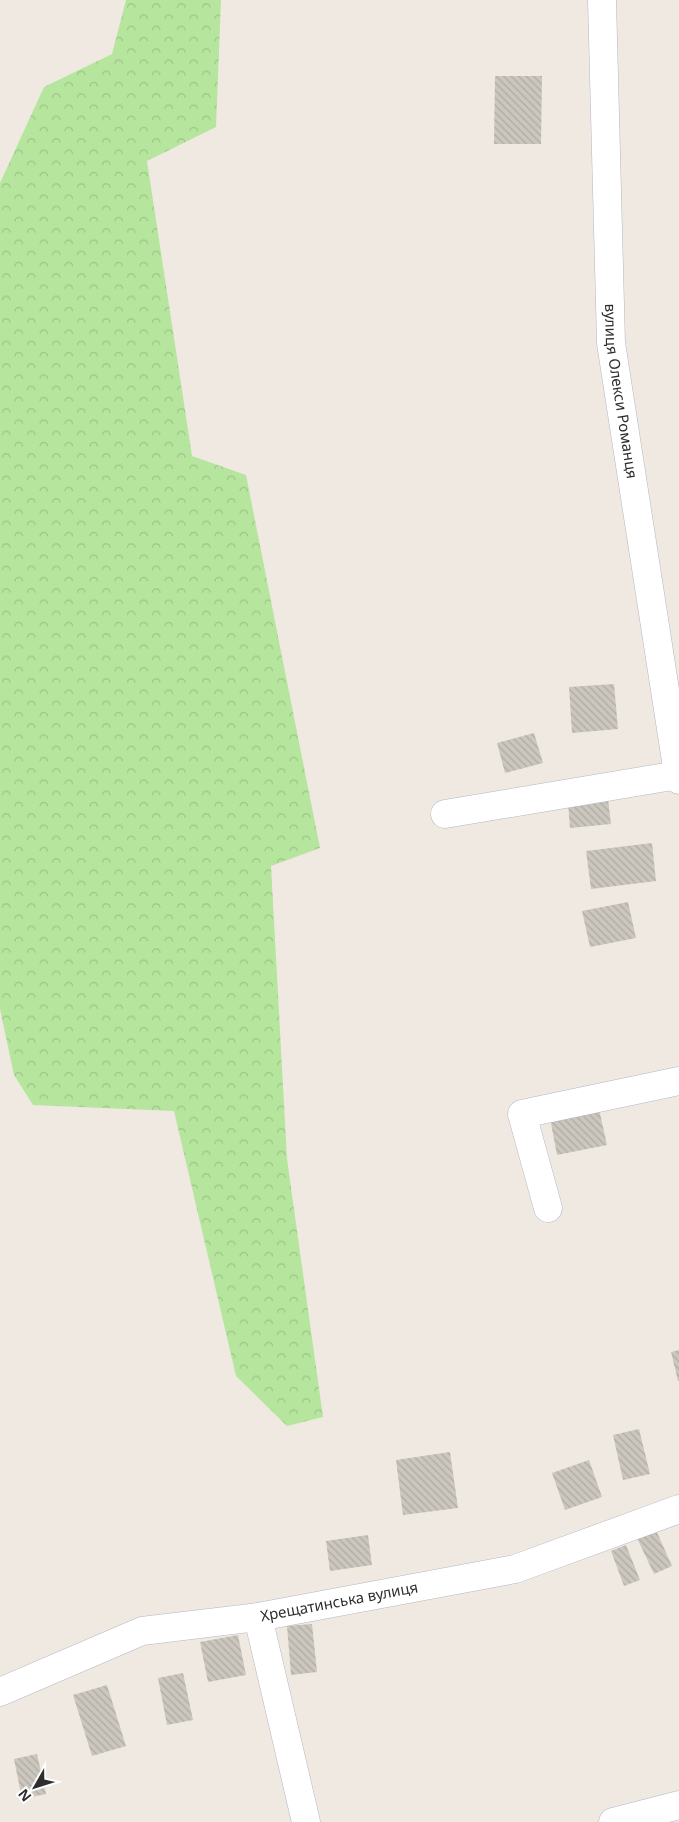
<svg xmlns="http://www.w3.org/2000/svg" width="679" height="1822" font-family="'Noto Sans',sans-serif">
<defs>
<pattern id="forest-crowns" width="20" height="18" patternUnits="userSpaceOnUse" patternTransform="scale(1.25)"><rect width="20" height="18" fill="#b6e59e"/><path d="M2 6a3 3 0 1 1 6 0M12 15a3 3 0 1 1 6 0" fill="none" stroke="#9dc588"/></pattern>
<pattern id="building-back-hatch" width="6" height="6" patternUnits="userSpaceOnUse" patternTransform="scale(1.25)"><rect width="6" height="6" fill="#cbc7bf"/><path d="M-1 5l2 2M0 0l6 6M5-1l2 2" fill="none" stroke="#afaba4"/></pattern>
</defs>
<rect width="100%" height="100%" fill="#efe9e1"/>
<path fill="url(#forest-crowns)" d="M126,0H221L216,127L147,161L192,456L246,475L320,848L271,866L287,1159L323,1417L287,1426L236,1376L174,1111L33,1105L14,1075L0,1009V183L44,87L112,54Z"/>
<g fill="url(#building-back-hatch)">
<path d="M495,76H542L541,144H494Z"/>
<path d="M614,684L618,729L572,733L569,687Z"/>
<path d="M534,733L543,763L505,773L497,743Z"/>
<path d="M608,799L611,824L570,828L568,803Z"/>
<path d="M652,843L656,881L591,889L586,851Z"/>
<path d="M628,902L636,938L590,947L582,911Z"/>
<path d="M599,1109L607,1145L557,1155L550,1118Z"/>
<path d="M679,1350V1381H678L671,1352Z"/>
<path d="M639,1429L650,1474L623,1480L613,1435Z"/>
<path d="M450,1452L458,1508L403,1515L396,1460Z"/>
<path d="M589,1460L602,1497L565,1510L552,1473Z"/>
<path d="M656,1530L672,1566L654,1574L637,1538Z"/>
<path d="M368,1535L372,1565L330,1571L326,1541Z"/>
<path d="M626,1545L640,1580L624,1586L611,1551Z"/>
<path d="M312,1624L317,1672L291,1675L287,1626Z"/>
<path d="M238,1635L246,1675L208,1682L200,1642Z"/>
<path d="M183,1673L193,1720L167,1725L158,1678Z"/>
<path d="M107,1685L126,1746L92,1756L73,1695Z"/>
<path d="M37,1754L46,1794L22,1799L14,1759Z"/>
</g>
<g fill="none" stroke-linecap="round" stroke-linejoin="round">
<defs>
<g id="minor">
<path id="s1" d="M602,0L611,343L679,780"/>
<path d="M445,814L678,775"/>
<path d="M548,1208L522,1114L679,1081"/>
<path d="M258,1617L306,1822"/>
<path id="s2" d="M0,1692L142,1631L258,1617L515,1569L679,1509"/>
<path d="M613,1822L679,1805"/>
</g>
</defs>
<use href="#minor" stroke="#b4b7c1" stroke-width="29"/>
<use href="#minor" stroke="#fff" stroke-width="28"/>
</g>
<g text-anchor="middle" stroke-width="4.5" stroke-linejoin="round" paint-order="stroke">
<g font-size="15" fill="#2e2e2e" stroke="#fff">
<text dy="5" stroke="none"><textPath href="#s1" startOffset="392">вулиця Олекси Романця</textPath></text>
<text dy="5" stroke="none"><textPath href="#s2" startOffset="354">Хрещатинська вулиця</textPath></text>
</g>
</g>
<g transform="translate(35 1787) rotate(231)" stroke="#ffffff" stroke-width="4" paint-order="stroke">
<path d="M0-4L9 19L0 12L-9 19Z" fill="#2e2e2e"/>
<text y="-8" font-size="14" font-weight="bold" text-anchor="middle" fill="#2e2e2e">N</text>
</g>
</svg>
